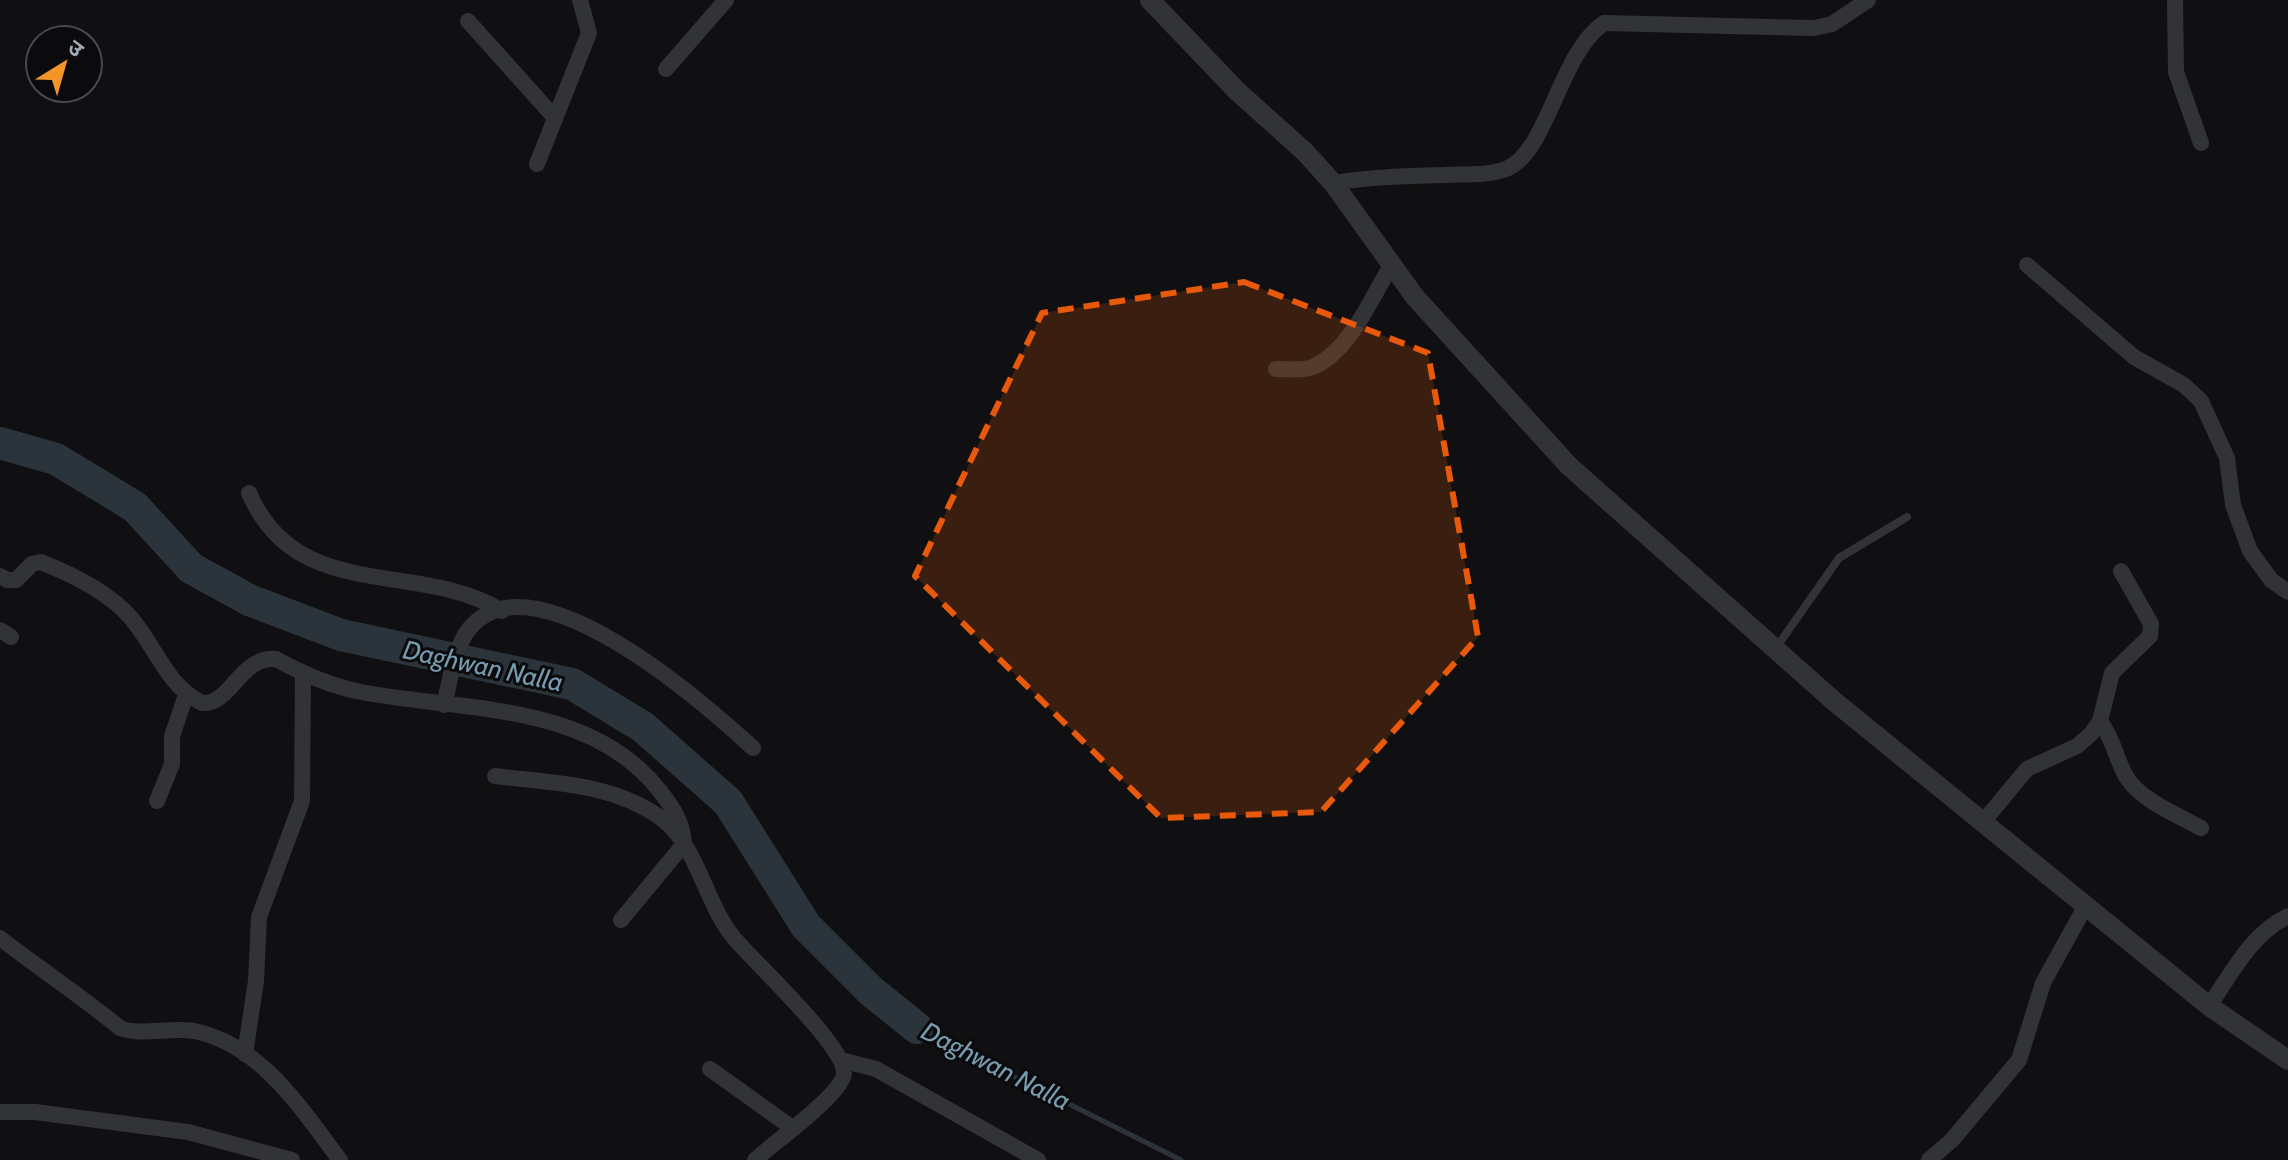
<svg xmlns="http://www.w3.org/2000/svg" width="2288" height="1160" font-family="Cabin,'Noto Sans Devanagari',sans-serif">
<rect width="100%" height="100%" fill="#101012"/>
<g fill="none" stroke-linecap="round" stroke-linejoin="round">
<path stroke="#2a343a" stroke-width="5" d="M917,1028L1181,1160"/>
<path stroke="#2a343a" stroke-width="32" d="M0,443L56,459L135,507L191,568L249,600L341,635L572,684L643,727L728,802L806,926L871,991L917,1028"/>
<path stroke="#313337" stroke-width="8" d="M1776,648L1839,558L1907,517"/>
<g stroke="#313337" stroke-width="16">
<path d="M2175,0L2176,72L2201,143"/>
<path d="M468,21L555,118"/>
<path d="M666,69L726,0"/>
<path d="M537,164L589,33L580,0"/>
<path d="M1333,183C1370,177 1407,176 1444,175C1464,174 1487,176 1506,169C1547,154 1560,52 1604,23L1814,28L1832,24L1868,0"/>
<path d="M2027,265L2134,357L2184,385L2201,401L2227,458L2233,505L2250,551L2271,580L2288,592"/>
<path d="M1276,369C1288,369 1302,371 1313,367C1351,350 1371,298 1392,264"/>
<path d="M249,493C298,605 418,559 502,611"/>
<path d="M0,576L7,580H16L32,564L41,562C71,574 110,593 131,618C156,647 166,685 202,703C231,705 240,656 276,659C303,674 330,686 361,692C461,711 590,702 659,790C672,806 683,822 684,844L621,920"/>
<path d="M0,630L11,637"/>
<path d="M444,705C450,682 454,648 469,629C533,551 705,704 753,748"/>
<path d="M2100,721C2115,742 2116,760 2127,778C2142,801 2178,815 2201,828"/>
<path d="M495,776C551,783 610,783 658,816C698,843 704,902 734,938C755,963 845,1046 844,1073C843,1094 773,1143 755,1160"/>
<path d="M157,801L172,764V736L186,695"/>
<path d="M1983,822L2027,769L2077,746L2091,734L2100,721L2112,673L2150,636L2151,624L2121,571"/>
<path d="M0,938C40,969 81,996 120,1028C139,1036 171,1027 194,1031C262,1045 301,1109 340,1160"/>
<path d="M2209,1006C2232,973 2250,935 2288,916"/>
<path d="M245,1054L256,981L259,917L302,801L303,674"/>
<path d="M841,1060L876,1069L1038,1160"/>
<path d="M710,1069L791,1127"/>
<path d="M0,1112H35L188,1132L292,1160"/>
<path d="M1929,1160L1952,1140L2019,1060L2043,983L2085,907"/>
</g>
<path stroke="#313337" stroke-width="20" d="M1150,0L1237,91L1305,152L1333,183L1415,297L1569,466L1835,702L2209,1006L2288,1060"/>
</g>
<path fill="#e8590c" fill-opacity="0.2" stroke="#e8590c" stroke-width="6" stroke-dasharray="16 10" stroke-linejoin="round" d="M1244,282L1428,353L1478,637L1321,812L1161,818L915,576L1042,313Z"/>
<g text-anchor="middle" stroke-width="6" stroke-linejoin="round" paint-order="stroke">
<g font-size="26" font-style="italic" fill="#779baf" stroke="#0b0b0d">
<text transform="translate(483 666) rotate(12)" y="9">Daghwan Nalla</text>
<text transform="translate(996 1066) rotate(27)" y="9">Daghwan Nalla</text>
</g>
</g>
<g transform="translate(64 64) rotate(37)"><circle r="38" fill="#0b0b0d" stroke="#474a4f" stroke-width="2"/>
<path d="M0-6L14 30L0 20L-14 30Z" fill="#f39627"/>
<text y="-12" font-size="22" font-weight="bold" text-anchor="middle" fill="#a1a9b3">उ</text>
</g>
</svg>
